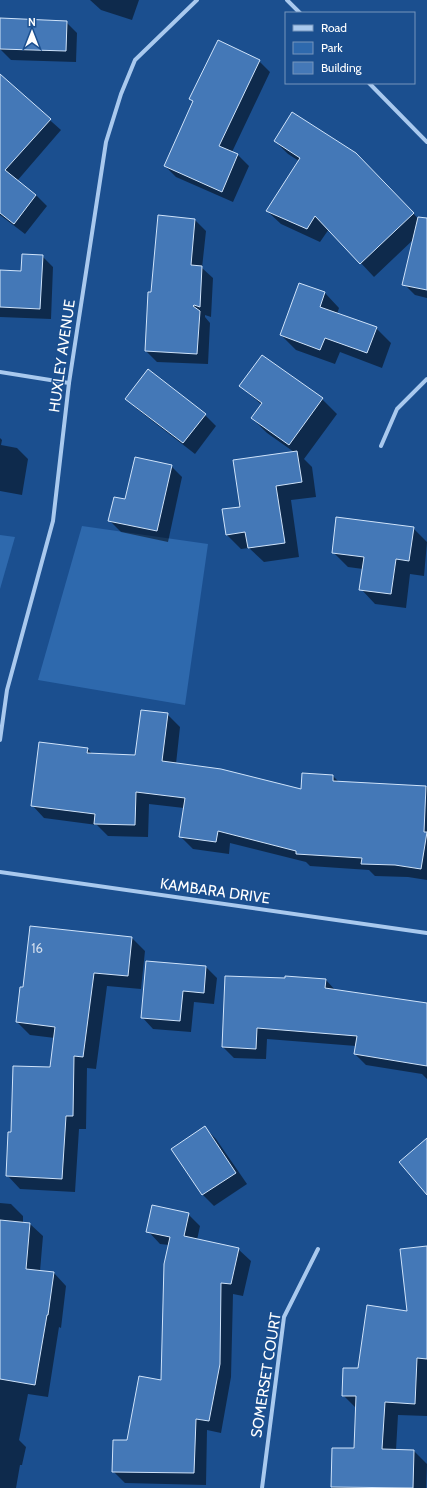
<svg xmlns="http://www.w3.org/2000/svg" width="427" height="1488" font-family="Cabin,sans-serif">
<rect width="100%" height="100%" fill="#1b4f8f"/>
<g fill="#2e69ad">
<path d="M82,526L208,544L185,705L38,680Z"/>
<path d="M0,535L15,537L0,589Z"/>
</g>
<g fill="#0007">
<path d="M90,0H139L132,20L101,10Z"/>
<path d="M66,22L77,33L76,62L11,60L0,49Z"/>
<path d="M259,61L270,72L232,152L238,155L249,166L233,202L176,177L165,166L194,102L191,99Z"/>
<path d="M0,76L61,130L17,181L36,195L47,206L25,234L0,215Z"/>
<path d="M275,141L370,168L426,227L427,298L415,295L404,284L414,239L374,277L329,229L320,242L281,224L267,211L299,161L288,154Z"/>
<path d="M159,217L195,220L206,231L202,268L213,278L211,317L205,315V317L210,323L208,364L157,362L146,351Z"/>
<path d="M42,256L53,267L51,319L0,317V271L22,272Z"/>
<path d="M325,293L339,308L337,314L376,328L391,343L382,368L340,352L335,364L296,350L281,335Z"/>
<path d="M240,386L322,399L337,414L304,459L312,467L316,497L291,500L299,557L264,562L249,548L241,549L226,534L241,507L294,452L267,433L252,418L262,405Z"/>
<path d="M126,398L205,415L216,426L195,454L137,409Z"/>
<path d="M0,438L2,440L1,445L17,448L28,459L22,495L0,491Z"/>
<path d="M171,466L182,477L168,542L121,532L110,521L126,501Z"/>
<path d="M413,528L427,542L424,576L410,574L406,608L375,604L361,589L363,569L348,567L333,552Z"/>
<path d="M167,714L180,727L176,764L302,790L333,776L339,782L427,787V880L408,877L375,876L369,870L310,866L306,862L230,843L229,854L193,849L180,836L184,808L149,804L148,837L108,836L97,825L44,818L32,805L88,749L92,754L136,756Z"/>
<path d="M132,938L145,951L141,989L107,986L96,1069L87,1068L86,1129H79L75,1192L20,1189L7,1175L12,1133L51,1068L55,1038L30,1035L17,1022L24,988Z"/>
<path d="M206,967L217,978L214,1004L194,1002L191,1032L153,1029L142,1017Z"/>
<path d="M326,980L336,991L427,1004V1079L422,1074L366,1065L355,1054L356,1046L267,1039L266,1059L234,1058L223,1047Z"/>
<path d="M205,1128L216,1139L247,1184L214,1206L203,1195L172,1149Z"/>
<path d="M0,1203L11,1204L23,1216V1223L30,1224L43,1236L40,1271L54,1273L66,1286L61,1328L59,1327L48,1397L28,1394L19,1440L26,1447L22,1465H20L16,1488H0Z"/>
<path d="M188,1214L200,1226L197,1240L238,1249L251,1261L243,1296L233,1294L231,1377L221,1433L207,1430L206,1485L125,1483L113,1471L128,1441L162,1381L169,1245L160,1244L148,1231Z"/>
<path d="M427,1247V1416L398,1415L396,1450L414,1451L427,1464L426,1488H332L333,1449H354L356,1408L343,1395L359,1369L408,1312Z"/>
</g>
<g fill="#4478b7" stroke="#cfe3fa">
<path d="M0,18L67,21L66,51L0,49Z"/>
<path d="M218,40L260,60L219,146L238,154L222,192L164,166L193,101L189,99Z"/>
<path d="M0,74L51,119L5,170L36,195L14,224L0,213Z"/>
<path d="M292,112L356,153L414,213L360,264L315,216L307,229L266,211L300,158L274,141Z"/>
<path d="M158,215L195,219L191,265L202,266L200,307L194,305L193,306L200,311L197,354L145,351L148,292H151Z"/>
<path d="M418,217L427,218V290L402,285Z"/>
<path d="M22,254L43,255L40,309L0,307V270L21,271Z"/>
<path d="M299,283L325,292L320,307L377,327L367,353L325,338L320,350L280,335Z"/>
<path d="M262,355L323,398L289,445L251,418L262,403L239,386Z"/>
<path d="M148,369L206,414L183,443L125,399Z"/>
<path d="M297,451L302,482L276,486L285,543L248,548L245,532L226,535L222,509L240,507L233,460Z"/>
<path d="M135,457L172,465L157,531L108,521L114,497L125,499Z"/>
<path d="M336,517L414,527L409,561L396,559L391,594L359,590L364,557L332,553Z"/>
<path d="M141,710L168,713L162,761L221,769L301,789L302,773L333,775V781L426,786L424,832H427L421,869L395,865L361,864L362,858L296,854V851L218,831L216,842L179,837L185,798L136,792L135,825L94,824L95,814L31,806L39,742L88,748L87,753L135,755Z"/>
<path d="M30,926L132,937L128,976L94,973L83,1057L74,1056L73,1116H66L62,1179L6,1176L8,1132H11L13,1066L50,1067L55,1027L16,1022L20,987H23Z"/>
<path d="M146,961L206,966L204,993L183,991L180,1021L141,1018Z"/>
<path d="M225,976L285,978V976L326,979L325,988L427,1003V1066L354,1054L357,1036L257,1028L256,1049L222,1047Z"/>
<path d="M205,1126L236,1173L202,1195L171,1149Z"/>
<path d="M427,1138V1195L399,1162Z"/>
<path d="M152,1205L189,1213L184,1236L239,1248L231,1284L221,1283L220,1364L209,1421L196,1419L194,1473L112,1472L113,1440H127L139,1376L161,1380L164,1264L170,1237L146,1232Z"/>
<path d="M0,1220L30,1223L26,1269L54,1272L48,1315H47L35,1385L0,1379Z"/>
<path d="M427,1246V1359L417,1358L415,1404L385,1402L382,1449L414,1450L413,1488L331,1487L332,1448H354L356,1396H342L343,1368H358L367,1305L407,1311L400,1249Z"/>
</g>
<g fill="none" stroke-linecap="round" stroke-linejoin="round">
<g stroke="#a9c9ee" stroke-width="4">
<path d="M287,0L300,13"/>
<path d="M369,83L427,142"/>
<path d="M0,372L69,383"/>
<path d="M381,446L397,409L427,379"/>
<path d="M0,740L7,690L53,521L69,383L106,142L121,94L135,60L197,0"/>
<path d="M0,872L427,933"/>
<path d="M262,1488L284,1317L318,1249"/>
</g>
</g>
<g text-anchor="middle" stroke-width="3" stroke-linejoin="round" paint-order="stroke">
<g font-size="13" fill="#d0dded">
<text x="37" y="953">16</text>
</g>
<g font-size="15" fill="#fff" stroke="#1b4f8f">
<text transform="translate(62 356) rotate(-82)" y="5">HUXLEY AVENUE</text>
<text transform="translate(215 891) rotate(8)" y="5">KAMBARA DRIVE</text>
<text transform="translate(266 1375) rotate(-81)" y="5">SOMERSET COURT</text>
</g>
</g>
<rect x="285" y="12" width="130" height="72" fill="#1b4f8f" stroke="#7695bc"/>
<rect x="293" y="25" width="20" height="6" fill="#a9c9ee" stroke="#7695bc"/>
<text x="321" y="32" font-size="12" fill="#ffffff">Road</text>
<rect x="293" y="42" width="20" height="12" fill="#2e69ad" stroke="#7695bc"/>
<text x="321" y="52" font-size="12" fill="#ffffff">Park</text>
<rect x="293" y="62" width="20" height="12" fill="#4478b7" stroke="#7695bc"/>
<text x="321" y="72" font-size="12" fill="#ffffff">Building</text>
<g transform="translate(32 32)" stroke="#1b4f8f" stroke-width="3" paint-order="stroke">
<path d="M0-3L7 15L0 10L-7 15Z" fill="#ffffff"/>
<text y="-6" font-size="11" font-weight="bold" text-anchor="middle" fill="#ffffff">N</text>
</g>
</svg>
